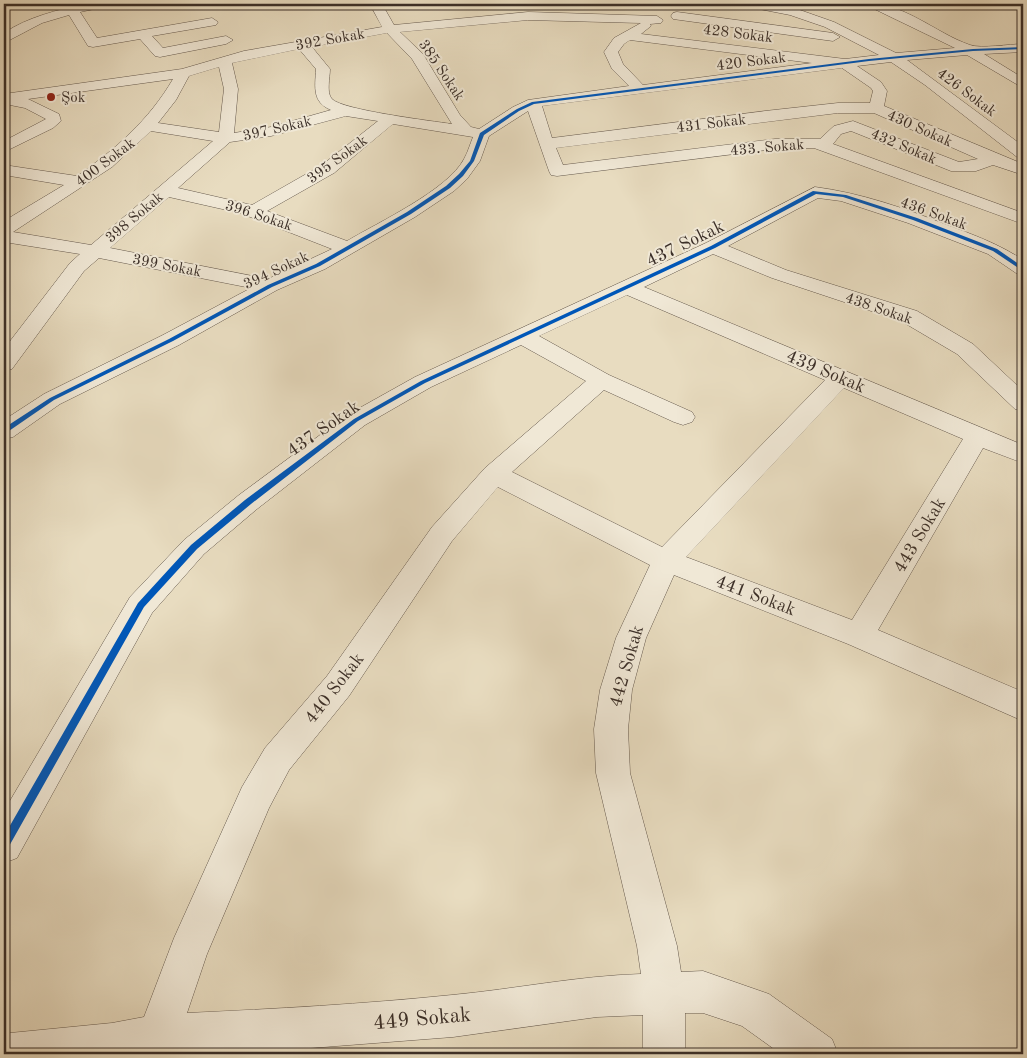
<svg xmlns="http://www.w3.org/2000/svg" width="1027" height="1058" font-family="'Old Standard TT',serif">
<rect width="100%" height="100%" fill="#e8dcc0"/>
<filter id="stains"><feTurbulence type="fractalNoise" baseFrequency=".004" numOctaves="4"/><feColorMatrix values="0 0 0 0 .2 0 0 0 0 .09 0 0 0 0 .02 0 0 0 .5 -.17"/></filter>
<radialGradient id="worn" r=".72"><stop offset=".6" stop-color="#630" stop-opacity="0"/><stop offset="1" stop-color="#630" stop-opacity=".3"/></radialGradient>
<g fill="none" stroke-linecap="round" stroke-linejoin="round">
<defs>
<g id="minor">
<path d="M86,4H106L104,7L80,12L97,38L212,18L218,22L216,25L152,36L163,48L226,36L233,40L226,44L160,57L155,56L140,39L93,47L88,46L69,15L42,23L4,43V33C28,17 57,10 86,4Z"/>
<path d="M370,4H382L394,25L528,12L657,16L663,20L661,23L650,24L651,26L641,34L845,59L879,55L825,27L790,15L749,7L747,4H770L797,9L834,22L896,53L955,48L864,4C903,1 935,33 970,45C981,49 1010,44 1023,44V52L984,54L1023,78V88L967,55L907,60L1023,146V159L1017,157L925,85L891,62L857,66L881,82L887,91L884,106L1023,164V175L993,165L976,171H951L851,131L841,134L833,144L1023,213V224L814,148L775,149L557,176L551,175L549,171L528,111L489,136L480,161L467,179L454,191L415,217L325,269L277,290L179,345L60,404L13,437L4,439V420L44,394L163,335L251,288L99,258L84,271L12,369L4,371V349L70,263L80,254L4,242V221L64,185L4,175V165L77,176C116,149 149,120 173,79L28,99L59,114L61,121L53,128L4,152V141L46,119L25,108L5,104L4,94L182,69L244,51L382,27ZM528,20L641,23L614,38L604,52L612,69L629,86L528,100L513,107L479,129L471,127L460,115L423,54L400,32ZM387,33L412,59L452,124C432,121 342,110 332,99C326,93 330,77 330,69L312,47ZM630,40L812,63L643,85L623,64L618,52L624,44ZM299,49L316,69C315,88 312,102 331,110L271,127L234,133L238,89L232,63ZM219,67L224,89L219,132L158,123L176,100L189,76ZM842,68L871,88L873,91L870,103H838L765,111L552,138L542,106ZM838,113H874L978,159L959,162L853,121L834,126L820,139H775L563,165L556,148ZM346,116L378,121L322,165L252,205L178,188L230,142L271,136ZM393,124L473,137C470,144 468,152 464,159C448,190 377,223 347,241L267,211L334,173ZM151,131L213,141L91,245L13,232L112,167ZM169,197L240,213L332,249L268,279L110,248Z"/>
<path d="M677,12L833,33L840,37L833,41L673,19L671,16L673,13Z"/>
<path d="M815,187C861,193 904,208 947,225C974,235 999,244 1023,260V275L1016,273L988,254L908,223L841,201L818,198L728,246L786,270L917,311L973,344L1023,391V411L1015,409L957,354L901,321L772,278L713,254L644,287L1023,445V463L983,448L878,630L1023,692V721L848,644L674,575L646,638L632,690L628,729L630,773L677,946L681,972L703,971L769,994L832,1039L838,1054H781L742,1026L703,1013H685V1054H643V1015L597,1017L453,1037L272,1051L202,1054H4V1035L10,1033L112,1023L144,1017L174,938L242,787L265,748L327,676L432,527L485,468L586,381L521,345L431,387L365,425L257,509L204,554L152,613L17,858L4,863V811L130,597L184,540L239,495L347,415L415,377L706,243ZM627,295L825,380L662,547L512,472L604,390L674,422L683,425L692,422L695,417L692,412L609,375L539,336ZM844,388L963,439L852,620L686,557ZM498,487L650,565L616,638L600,690L594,729L596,773L637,946L641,974C577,976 516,989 452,995C364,1004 275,1009 187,1013L207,954L269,808L289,770L349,696L452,541Z"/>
</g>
</defs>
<use href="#minor" stroke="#665a4e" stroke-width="1"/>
<use href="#minor" fill="#f0e8d6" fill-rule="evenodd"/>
<defs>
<g id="cycleway">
<path d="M1023,47V49L973,51L869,61L534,104L519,111L484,135L474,161L463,176L450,188L411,214L320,266L272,287L173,341L54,400L6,433H4V428L50,398L169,339L268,285L316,264L407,212L446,186L459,174L470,161L480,133L517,109L532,102L869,59L973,49Z"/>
<path d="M813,191L846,195L917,218L997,249L1023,267V271L993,251L913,220L843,197L816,194L715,248L425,383L358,421L251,504L197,549L144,607L8,848L4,850V836L138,603L191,545L245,500L354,419L421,381L711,246Z"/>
</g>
</defs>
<use href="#cycleway" stroke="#f0e8d6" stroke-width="3"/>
<use href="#cycleway" fill="#0057b8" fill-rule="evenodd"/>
</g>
<circle fill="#8f2418" stroke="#f0e8d6" stroke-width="2" cx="51" cy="97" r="5"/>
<g text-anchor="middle" stroke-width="4" stroke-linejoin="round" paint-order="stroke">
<g font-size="15" fill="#3b2f28" stroke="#f0e8d6">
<text transform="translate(738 33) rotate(7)" y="5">428 Sokak</text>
<text transform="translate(330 39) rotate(-10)" y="5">392 Sokak</text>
<text transform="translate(751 61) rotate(-7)" y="5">420 Sokak</text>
<text transform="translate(442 70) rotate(56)" y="5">385 Sokak</text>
<text transform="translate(967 92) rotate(37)" y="5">426 Sokak</text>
<text transform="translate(711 123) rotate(-7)" y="5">431 Sokak</text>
<text transform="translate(277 128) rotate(-13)" y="5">397 Sokak</text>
<text transform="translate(920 128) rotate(24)" y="5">430 Sokak</text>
<text transform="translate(904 146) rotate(23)" y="5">432 Sokak</text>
<text transform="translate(767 147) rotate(-5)" y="5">433. Sokak</text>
<text transform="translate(337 159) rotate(-36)" y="5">395 Sokak</text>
<text transform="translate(105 162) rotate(-37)" y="5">400 Sokak</text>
<text transform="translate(934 213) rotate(20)" y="5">436 Sokak</text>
<text transform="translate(259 215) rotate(18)" y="5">396 Sokak</text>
<text transform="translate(134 217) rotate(-40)" y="5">398 Sokak</text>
<text transform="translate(167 265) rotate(11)" y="5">399 Sokak</text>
<text transform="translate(276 270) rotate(-25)" y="5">394 Sokak</text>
<text transform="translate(879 308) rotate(19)" y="5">438 Sokak</text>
</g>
<g font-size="15" fill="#3b2f28" stroke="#f0e8d6" text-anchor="start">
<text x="61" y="102">Şok</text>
</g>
<g font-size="18" fill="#3b2f28" stroke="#f0e8d6">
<text transform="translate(685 243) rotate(-26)" y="6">437 Sokak</text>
<text transform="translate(826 371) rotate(23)" y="6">439 Sokak</text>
<text transform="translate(323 428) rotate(-35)" y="6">437 Sokak</text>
<text transform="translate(919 535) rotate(-59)" y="6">443 Sokak</text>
<text transform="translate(756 595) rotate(21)" y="6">441 Sokak</text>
<text transform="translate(626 666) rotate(-74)" y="6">442 Sokak</text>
<text transform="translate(334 688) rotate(-52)" y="6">440 Sokak</text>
</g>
<g font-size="21" fill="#3b2f28" stroke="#f0e8d6">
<text transform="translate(422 1018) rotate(-5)" y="7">449 Sokak</text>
</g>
</g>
<rect width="1027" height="1058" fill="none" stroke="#e8dcc0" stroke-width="20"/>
<rect x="5" y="5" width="1017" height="1048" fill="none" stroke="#3b2f28" stroke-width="2.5"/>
<rect x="10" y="10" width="1007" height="1038" fill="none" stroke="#3b2f28"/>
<rect width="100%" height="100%" filter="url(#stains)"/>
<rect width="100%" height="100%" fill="url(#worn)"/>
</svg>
